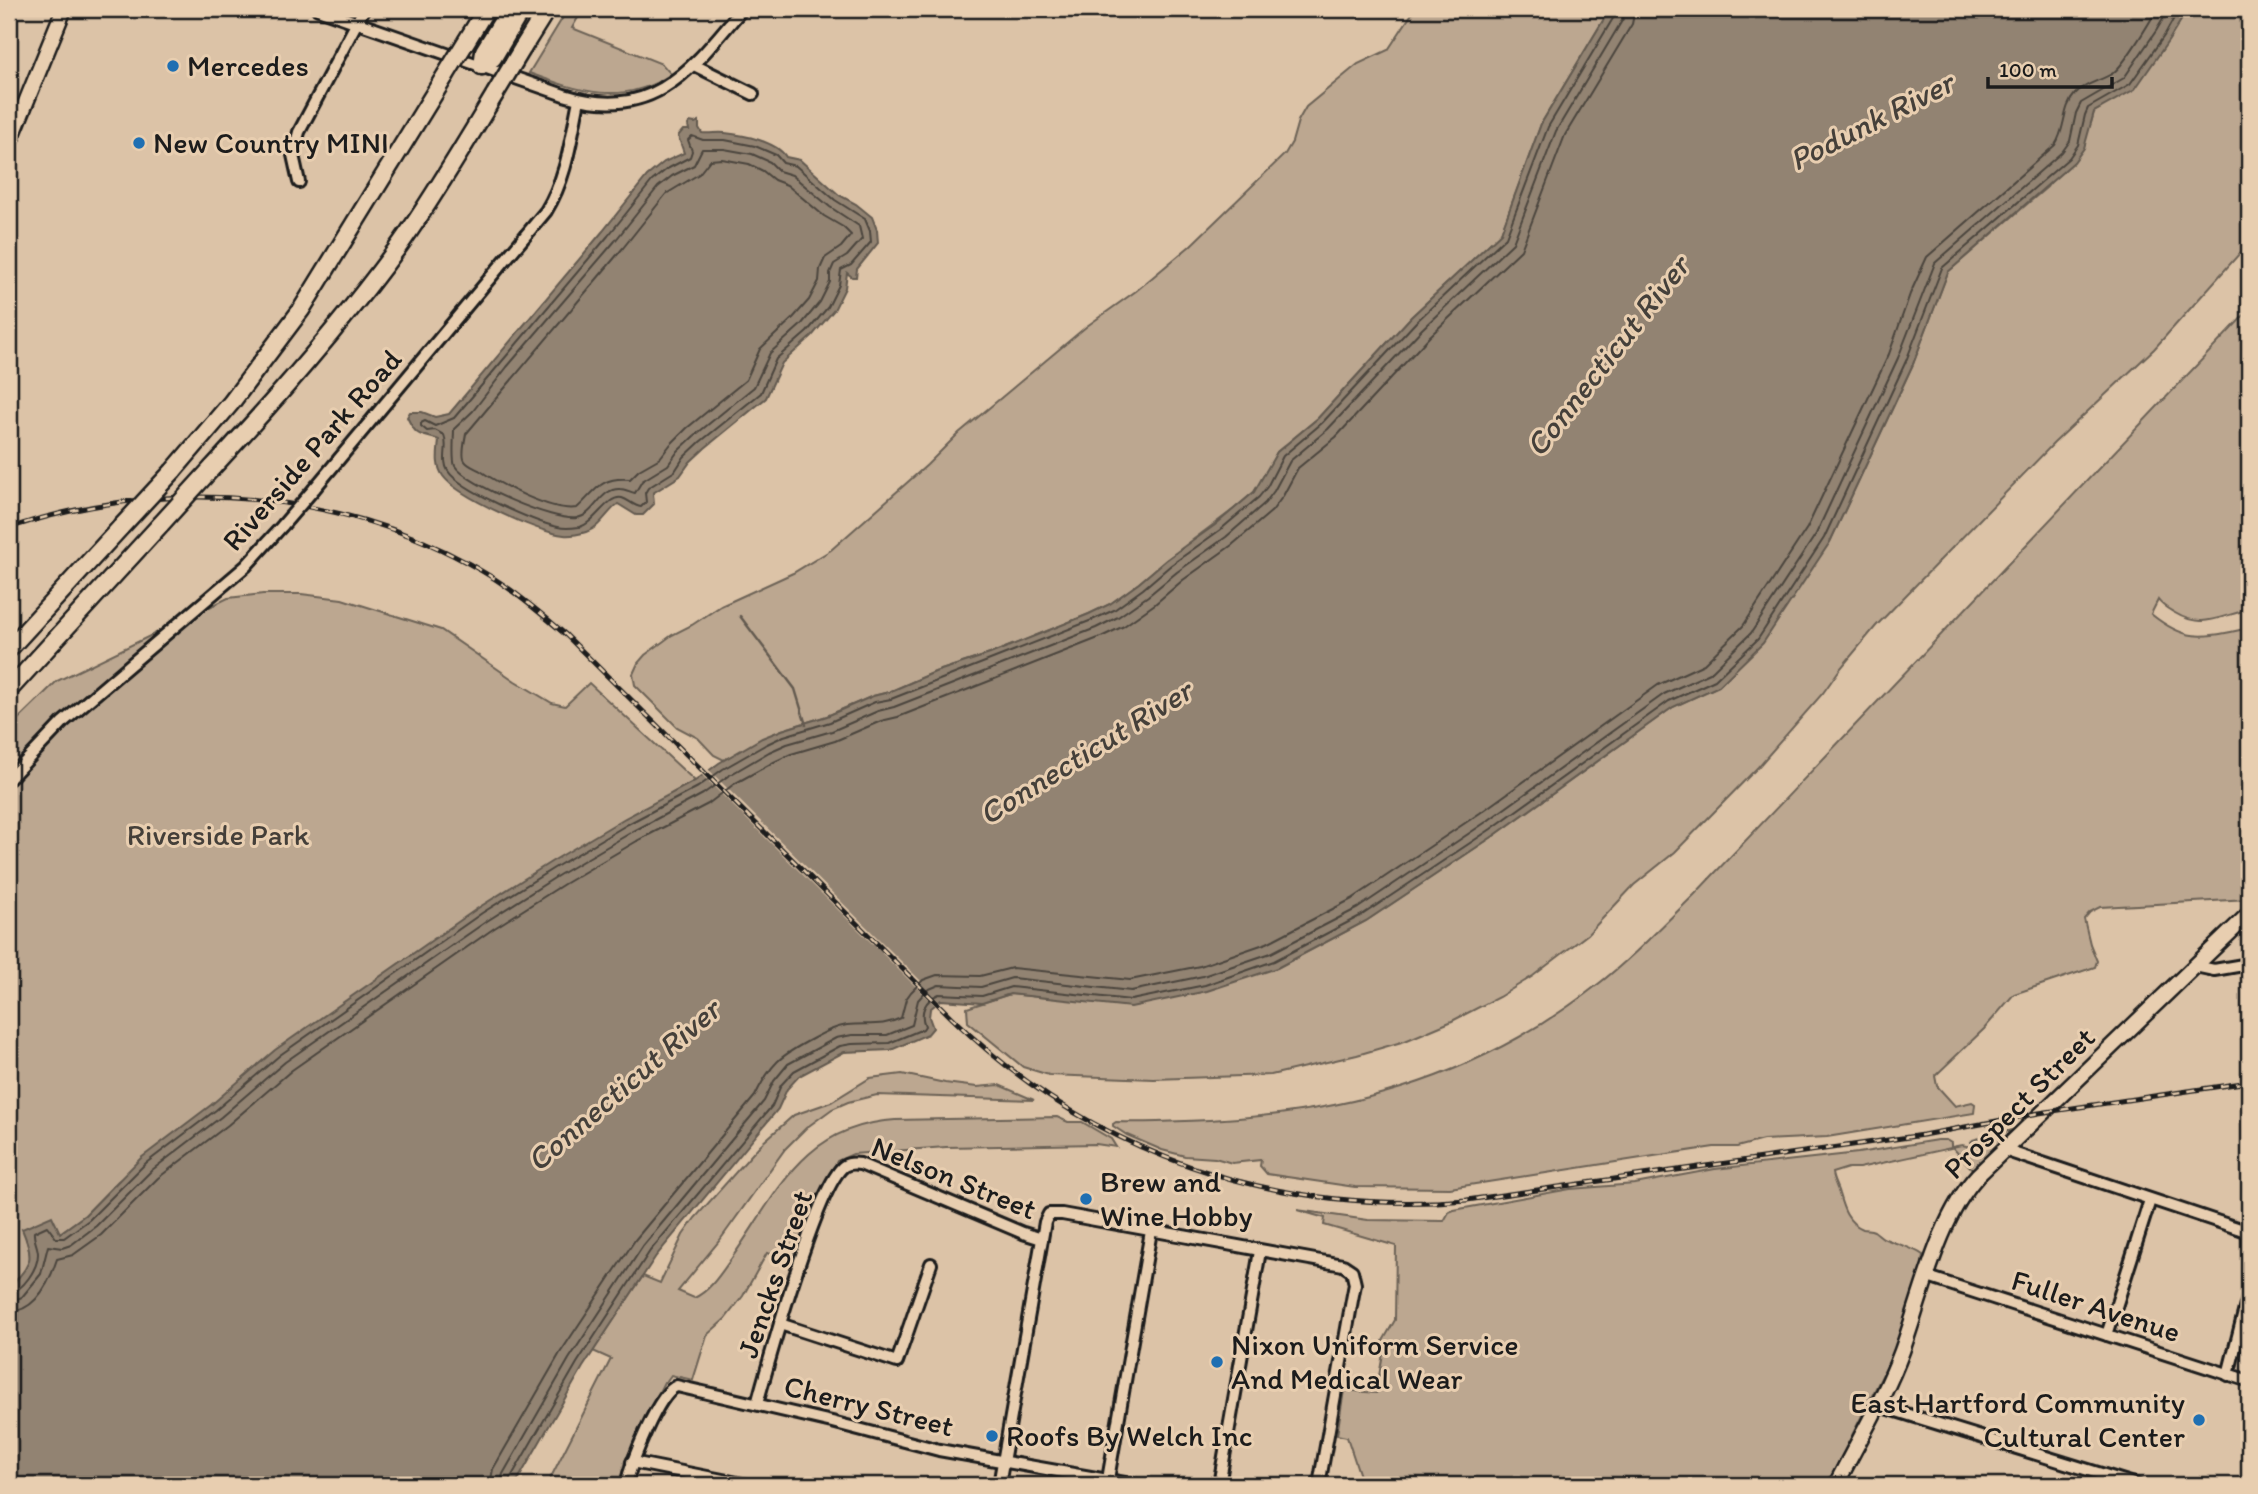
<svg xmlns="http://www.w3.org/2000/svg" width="2258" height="1494" font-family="Itim,sans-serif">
<rect width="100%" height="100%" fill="#dcc3a7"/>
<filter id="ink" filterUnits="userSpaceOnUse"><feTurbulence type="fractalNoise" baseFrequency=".0143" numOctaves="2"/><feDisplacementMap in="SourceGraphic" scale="14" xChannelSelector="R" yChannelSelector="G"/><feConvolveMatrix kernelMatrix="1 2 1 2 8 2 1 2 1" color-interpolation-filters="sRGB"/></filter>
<g filter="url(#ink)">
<g fill="#bca790" stroke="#6c6256" stroke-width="2">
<path d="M568,9H583L572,28L662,64L671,74C623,107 578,91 529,73Z"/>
<path d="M1415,9H1610L1541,124L1501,233L1411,317L1318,418L1277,452L1261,483L1254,492L1234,509L1166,560L1139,583L1110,604L1089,614L990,654L935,672L889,692L873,696L827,716L782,730L724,760L714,755L698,738L677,727L635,685L633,674L638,663L645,655L672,635L692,625L721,606L793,573L831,550L927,465L959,433L1087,326L1136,291L1190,246L1285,154L1292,142L1298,121L1306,107L1358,64L1388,50Z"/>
<path d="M2188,9H2249V243L2154,349L2054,443L1876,626L1840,669L1823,693L1758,767L1675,852L1634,885L1588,934L1533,976L1499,997L1450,1022L1405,1041L1357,1055L1271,1075L1154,1079L1049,1075L1023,1067L968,1022L967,1008L1010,994L1048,998L1277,968L1366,921L1495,835L1673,707L1719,686L1830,542L1913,364L1948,272L2047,187L2091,123L2094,112L2101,108L2160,52Z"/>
<path d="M2249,310V610C2220,615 2203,630 2175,613C2168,609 2162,606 2158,600L2151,614C2188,644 2205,637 2249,628V899L2100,907L2090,912L2084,919L2090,944L2097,961L2095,967L2014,994L1984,1029L1935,1076L1937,1086L1955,1106L1972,1102L1975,1104L1974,1113L1827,1137L1763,1140L1737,1147H1714L1654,1156L1450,1188L1355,1187L1267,1174L1260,1166L1261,1160L1232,1163L1215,1158L1185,1156L1162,1150L1127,1135L1113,1126V1124L1116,1122C1139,1123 1163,1122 1185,1121C1338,1117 1475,1081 1597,985C1632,958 1662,926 1694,895Z"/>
<path d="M263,594H301L342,599L441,630L515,681L552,703L565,706L589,683L695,781L674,792L118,1181L85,1215L60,1233L23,1229C35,1265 32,1261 9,1289V728L57,681L228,598Z"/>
<path d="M902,1074L945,1083L977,1087L999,1085L1034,1100L877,1095L848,1102L832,1109L806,1128L785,1149L720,1240L678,1291L694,1298C710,1291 721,1273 731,1259C778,1193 802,1126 895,1120L1057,1117L1068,1122H1082L1111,1139L1116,1147L1096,1144L946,1147L853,1154L837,1161L793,1260L767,1253L743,1296L725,1319L707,1335L693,1380L671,1375L666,1382H664L625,1461L619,1485H547L611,1359L593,1351L643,1276L660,1283L683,1235L695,1218L760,1145L794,1115L831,1102L870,1078Z"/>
<path d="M2012,1130L1973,1170L1952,1147L1962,1145L1975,1148L1971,1142L1973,1140L1997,1133Z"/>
<path d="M1937,1140H1946L1951,1143V1148L1859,1168H1848L1832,1173C1833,1181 1837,1186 1839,1194C1843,1208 1847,1223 1863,1229C1867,1230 1870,1229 1874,1231C1877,1233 1880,1236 1883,1238C1896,1244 1912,1247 1923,1255L1922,1262L1925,1263L1894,1352L1827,1485H1363L1347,1437L1337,1435L1344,1390L1376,1393L1384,1348L1380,1346L1395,1320L1396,1246L1324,1225L1325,1218L1297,1210L1368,1220L1444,1221L1449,1212L1454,1210L1570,1189L1635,1184L1715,1169L1858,1153Z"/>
</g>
<g fill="#928372" stroke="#635a50" stroke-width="2">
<path d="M1610,9H2188L2169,40L2135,89L2094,112L2084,148L2074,162L1948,272L1913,364L1830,542L1763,643L1719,686L1673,707L1495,835L1366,921L1277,968L1207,991L1131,1007L1010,994L982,1003L941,1000L930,1009L929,1017L933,1028L928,1034L891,1050L844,1052L799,1076L787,1089L778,1109L656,1256L583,1367L515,1485H9V1289C30,1263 36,1262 22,1229L52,1216L60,1233L85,1215L141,1158L211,1105L275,1050L478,908L551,862L625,818L695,781L719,763L762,738L782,730L827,716L873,696L889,692L935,672L990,654L1089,614L1110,604L1139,583L1166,560L1215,525L1254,492L1277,452L1318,418L1411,317L1501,233L1541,124Z"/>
<path d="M699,121V128L702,133C710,134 717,132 725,133C743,135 776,141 786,157L800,160L839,195L856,204L872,217L877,230L878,243L857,269L856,277H852L847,273L845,288L834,310L812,336L782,363L766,398L705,448L690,462L680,476L653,493L654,504L643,515H636L618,504C607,512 600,528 586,532C579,534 571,536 564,535C539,533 458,497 443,476C435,464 438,453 439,440C420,433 418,440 407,417L410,412H422L435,417L449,414L603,231L647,176L664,162L684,153L678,136L683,130H689L688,125L690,122L695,123Z"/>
</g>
<path fill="#dcc3a7" d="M707,768L922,982L921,984L942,1004L937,1007L917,988L700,773Z"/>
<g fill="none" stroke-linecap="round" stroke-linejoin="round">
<g stroke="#4b453e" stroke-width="2">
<path d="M692,136L703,140H725L755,146L776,155L783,163L796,166L835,200L865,219L870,231L871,242L851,265L841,270L839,285L828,307L807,332L776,359L761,393L700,442L684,457L675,471L648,488L645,493L646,502L641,507C633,506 629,500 622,498C608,494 595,524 579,527C572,528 565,529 558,527C535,522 460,490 448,471C441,459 449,447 444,435L435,430L427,431L421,426V423L425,421L435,426L454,418L608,236L652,181L667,169L690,157L692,151L688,140Z"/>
<path d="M702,149H724L752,154L770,162L779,171L792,175L830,207L859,226L862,239L847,256L834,264L830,273V282L820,302L801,325L770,353L754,387L694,436L678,451L668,465L642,481L635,493C630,492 625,489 620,489C600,488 595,515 577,518C555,522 467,485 455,466C452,460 454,438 454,429L473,411L507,367L615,241L658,187L672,176L694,165Z"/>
<path d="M722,159L749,164L763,171L774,180L787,185L824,216L843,227L851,235L841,247L825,258L820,269L819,281L809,300L793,318L760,349L746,380L687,428L670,445L660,458L639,470L630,479C600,476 596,491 577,508C551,512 501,485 479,470C475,468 467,465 465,461C461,456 465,440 466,434L623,248L666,194L699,174L710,160Z"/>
<path d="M9,1293C23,1291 38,1268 38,1254C38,1246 33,1239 34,1232L47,1226L56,1238H64L89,1220L146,1163L216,1110L280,1055L482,913L554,868L628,824L698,787L723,769L765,745L784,736L830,722L875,702L891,699L1092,620L1114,610L1143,589L1171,565L1220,530L1259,497L1267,487L1283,456L1322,423L1416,322L1506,237L1548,127L1615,15L1616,9"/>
<path d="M9,1302L22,1297L41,1274L48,1246L62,1248L71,1245L96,1226L152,1170L221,1117L285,1062L487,921L559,875L632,832L703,794L728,776L769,752L787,744L832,731L878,711L894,707L1096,628L1118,617L1148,596L1177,572L1226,537L1265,503L1274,491L1290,461L1328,429L1422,329L1513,243L1556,131L1623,19L1625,9"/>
<path d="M9,1312C36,1311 50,1281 57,1259L73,1255L101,1235L158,1178L228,1125L292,1070L493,929L564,884L637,841L708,804L734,784L774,762L791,754L835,741L881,721L898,717L1101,637L1124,626L1155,604L1183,580L1232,545L1272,511L1283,496L1298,468L1336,437L1430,336L1521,250L1565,135L1632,24L1635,9"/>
<path d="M490,1485L493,1469L560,1353L635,1240L755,1096C771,1063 780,1056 812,1039C823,1033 834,1027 847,1025C867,1023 883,1027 901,1018L906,999L911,992L923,980L937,975L980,976L1012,968L1130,980L1200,966L1267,943L1352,899L1480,813L1658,685L1704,664L1743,626L1807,528L1889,354L1910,294L1927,257L2055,145C2066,129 2062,108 2075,94C2085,83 2101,81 2113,73C2124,65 2150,22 2157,9"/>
<path d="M500,1485L503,1474L569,1359L643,1246L764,1101L774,1081L788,1064L836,1038L852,1035H887L912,1025L918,1000L927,990L939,985L981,987L1012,978L1131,991L1203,976L1271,953L1358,908L1486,822L1664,694L1710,673L1751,633L1816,534L1898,358L1935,263L2062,152L2070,141L2076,113L2081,103L2124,78L2156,31L2169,9"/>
<path d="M509,1485L510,1479L577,1363L650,1251L772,1106L781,1085L794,1071L840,1046L852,1044L889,1043L923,1029L925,1026C919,1012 925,1000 939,994L982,996L1011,987L1131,1000L1205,985L1274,961L1362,915L1491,829L1669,701L1715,680L1758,639L1824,538L1906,361L1942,268L2069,158L2078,145L2085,115L2088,108L2130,84L2164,36L2179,9"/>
</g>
<path stroke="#635a50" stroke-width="2.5" d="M740,616L795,689L806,725"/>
<defs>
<g id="minor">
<path d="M318,9L564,95C653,123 691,70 742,9"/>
<path d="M694,65L753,94"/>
<path d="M299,182L293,155L299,132L364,9"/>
<path d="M314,489L546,211C567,177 571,138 579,100"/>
<path d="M9,779L63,722L246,566L283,525"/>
<path d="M2195,966L2214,970L2249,964"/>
<path d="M2004,1150L2249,1232"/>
<path d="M1928,1277L2249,1381"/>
<path d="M780,1324L897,1362L931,1264"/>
<path d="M2107,1335L2150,1200"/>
<path d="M2228,1375L2249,1293"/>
<path d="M757,1404C768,1364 817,1186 844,1166C849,1163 854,1163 860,1164L1023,1233L1042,1239"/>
<path d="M1877,1405L2137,1485"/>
<path d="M632,1462L748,1485"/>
<path d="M626,1485C631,1464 658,1392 677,1386L832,1422L939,1450L1136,1485"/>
<path d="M999,1485L1045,1222L1049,1214H1062L1343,1265L1352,1271L1355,1284L1352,1300L1319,1485"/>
<path d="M1107,1485L1151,1231"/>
<path d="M1219,1485L1260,1251"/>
</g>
<g id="major">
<path d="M9,144L64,9"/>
<path d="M1836,1485C1858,1441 1885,1397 1902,1351C1922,1296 1938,1218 1978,1175L2249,914"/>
</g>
<g id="highway">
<path d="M472,32L486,9"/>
<path d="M522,49L547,9"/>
<path d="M482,66L493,58L522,9"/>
<path d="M482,66L484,51L510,9"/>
<path d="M212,468C279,396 343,323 401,243C435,195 465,144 495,94"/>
<path d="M173,471L231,403L301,310L445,76"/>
<path d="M9,649L121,527"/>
<path d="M9,690L161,524"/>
</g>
</defs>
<use href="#minor" stroke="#1c1c1c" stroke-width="16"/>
<use href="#major" stroke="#1c1c1c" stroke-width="19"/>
<use href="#highway" stroke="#1c1c1c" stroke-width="21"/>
<use href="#minor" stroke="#e8ceb0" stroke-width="10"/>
<use href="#major" stroke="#e8ceb0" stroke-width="14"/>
<use href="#highway" stroke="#e8ceb0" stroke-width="16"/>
<defs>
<path id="rail" d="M9,528C169,475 351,489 495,579C521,596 543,615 566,635L952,1018C1091,1154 1274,1216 1467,1200L1923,1135L2039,1113L2249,1082"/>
</defs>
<use href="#rail" stroke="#1c1c1c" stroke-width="5"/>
<use href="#rail" stroke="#e8ceb0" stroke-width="2.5" stroke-dasharray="8" stroke-linecap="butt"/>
<defs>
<path id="minor-bridge" d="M283,525L314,489"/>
<g id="highway-bridge">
<path d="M445,76L472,32"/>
<path d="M495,94L522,49"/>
<path d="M161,524L212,468"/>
<path d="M121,527L173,471"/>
</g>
</defs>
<use href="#minor-bridge" stroke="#1c1c1c" stroke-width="16" stroke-linecap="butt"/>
<use href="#highway-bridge" stroke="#1c1c1c" stroke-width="21" stroke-linecap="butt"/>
<use href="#minor-bridge" stroke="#e8ceb0" stroke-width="10"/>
<use href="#highway-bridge" stroke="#e8ceb0" stroke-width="16"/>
</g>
</g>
<g fill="#1f6fb2" stroke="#e8ceb0" stroke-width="2.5">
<circle cx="173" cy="66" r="7"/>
<circle cx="139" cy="143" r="7"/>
<circle cx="1086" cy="1199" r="7"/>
<circle cx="1217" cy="1362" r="7"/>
<circle cx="2199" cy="1420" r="7"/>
<circle cx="992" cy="1436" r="7"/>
</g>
<g text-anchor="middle" stroke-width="6" stroke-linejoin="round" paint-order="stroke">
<g font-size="30" fill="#1c1c1c" stroke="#e8ceb0" text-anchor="start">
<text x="187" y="76">Mercedes</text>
<text x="153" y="153">New Country MINI</text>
<text x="1100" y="1192">Brew and<tspan x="1100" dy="34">Wine Hobby</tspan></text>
<text x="1231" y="1355">Nixon Uniform Service<tspan x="1231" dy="34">And Medical Wear</tspan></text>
<text x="2185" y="1413" text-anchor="end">East Hartford Community<tspan x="2185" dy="34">Cultural Center</tspan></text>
<text x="1006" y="1446">Roofs By Welch Inc</text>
</g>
<g font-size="30" fill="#1c1c1c" stroke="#e8ceb0">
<text transform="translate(312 450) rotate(-49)" y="10">Riverside Park Road</text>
<text transform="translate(2019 1103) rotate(-45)" y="10">Prospect Street</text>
<text transform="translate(954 1178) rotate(22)" y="10">Nelson Street</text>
<text transform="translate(775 1274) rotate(-71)" y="10">Jencks Street</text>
<text transform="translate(2096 1306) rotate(18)" y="10">Fuller Avenue</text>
<text transform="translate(869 1406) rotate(14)" y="10">Cherry Street</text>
</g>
<g font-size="30" fill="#443f39" stroke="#e8ceb0">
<text x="218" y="845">Riverside Park</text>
</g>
<g font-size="32" font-style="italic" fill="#45403a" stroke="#e8ceb0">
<text transform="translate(1871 121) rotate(-27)" y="11">Podunk River</text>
<text transform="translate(1607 356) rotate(-52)" y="11">Connecticut River</text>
<text transform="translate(1085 752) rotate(-32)" y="11">Connecticut River</text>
<text transform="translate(623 1085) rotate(-41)" y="11">Connecticut River</text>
</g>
</g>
<rect width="2258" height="1494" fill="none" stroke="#e8ceb0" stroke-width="35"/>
<rect x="18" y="18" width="2223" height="1459" fill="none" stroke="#1c1c1c" stroke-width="2.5" filter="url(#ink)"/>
<path d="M1988 77v10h124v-10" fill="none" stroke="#1c1c1c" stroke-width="3.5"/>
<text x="1999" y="77" font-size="21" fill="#1c1c1c" stroke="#e8ceb0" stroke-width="5" paint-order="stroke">100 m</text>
</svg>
